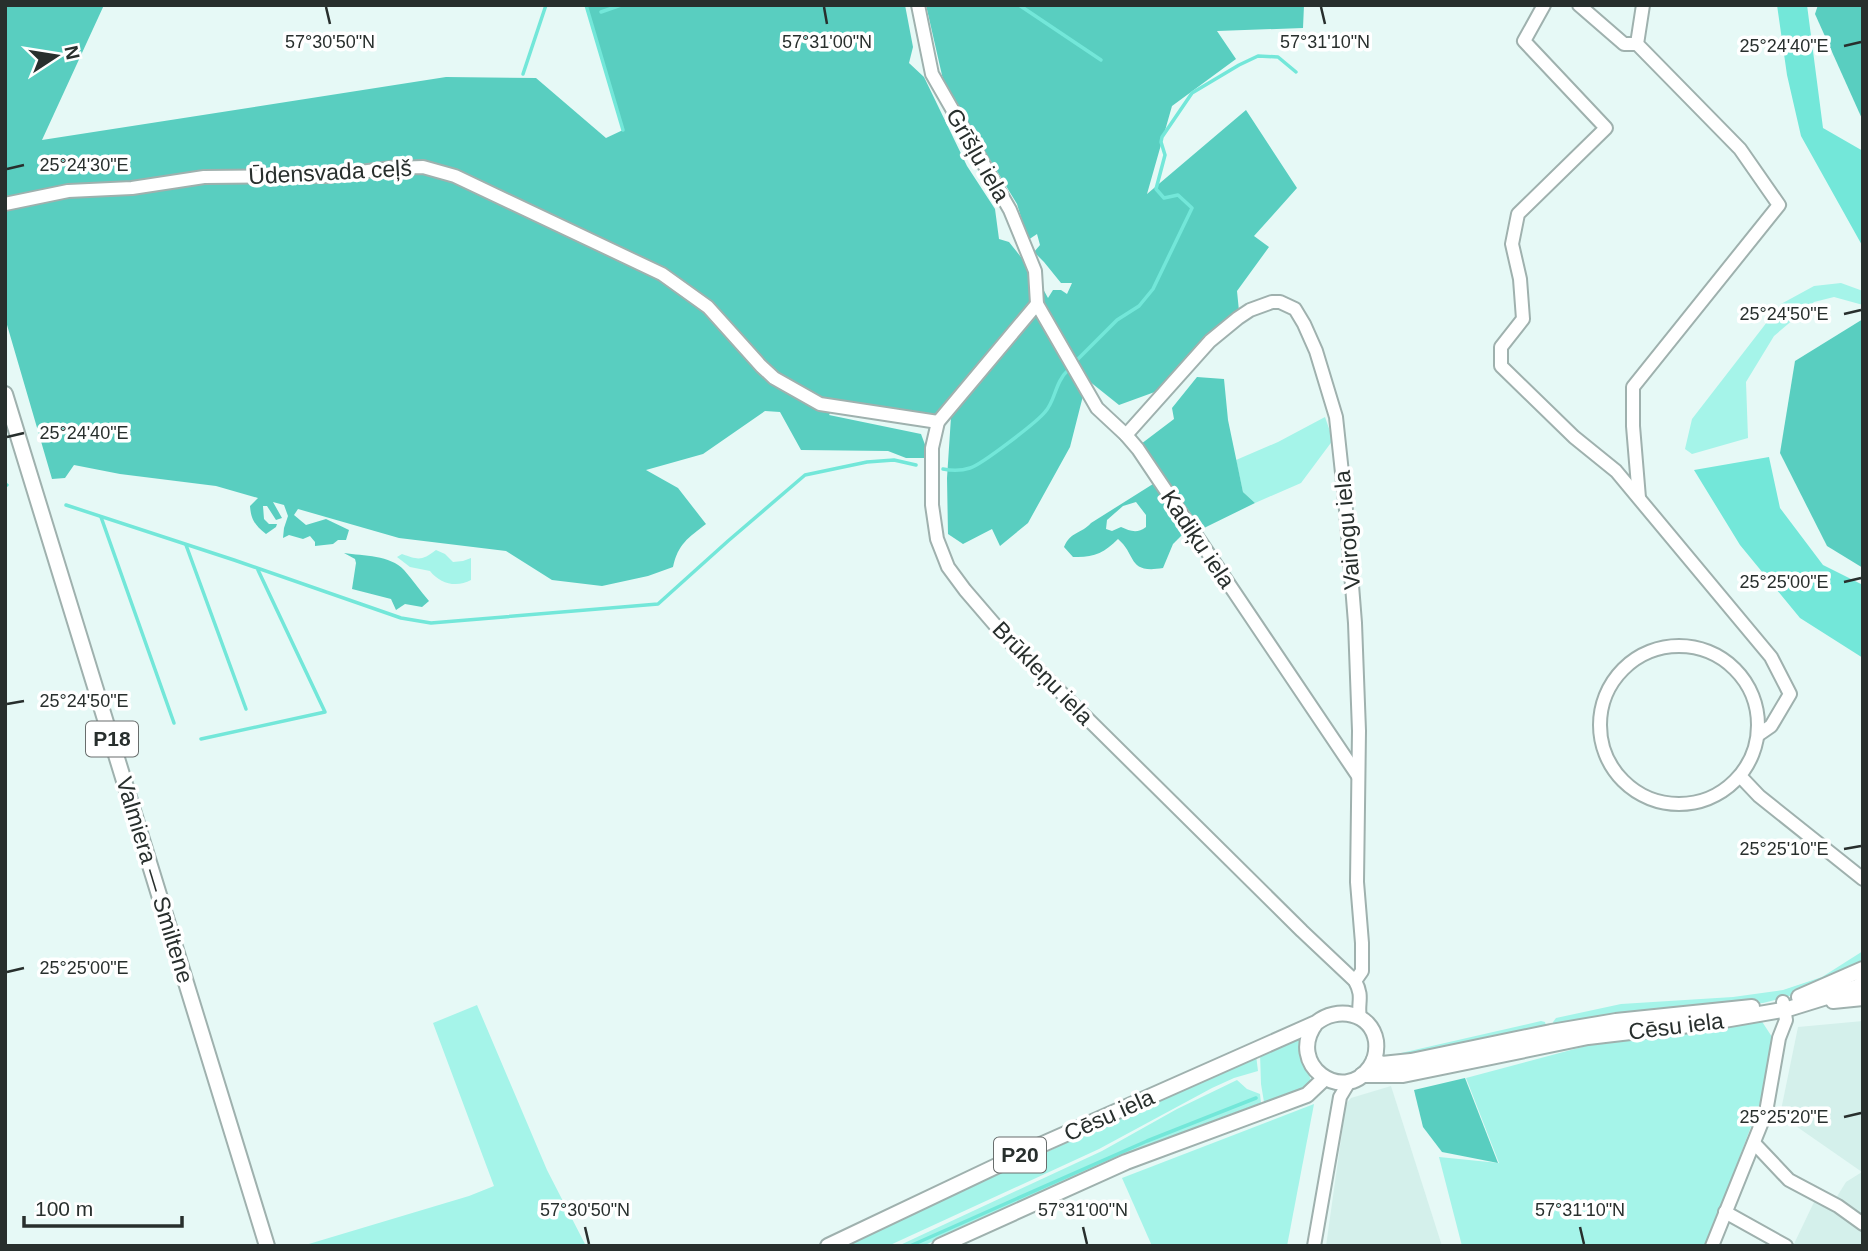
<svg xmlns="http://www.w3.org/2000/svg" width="1868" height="1251" font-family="Helvetica,sans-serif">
<rect width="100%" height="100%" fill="#e6f9f6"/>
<g fill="#d4f0eb">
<path d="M1863,1021V1246H1793L1815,1200L1830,1208L1846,1182L1862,1172L1780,1115L1798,1027Z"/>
<path d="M1391,1086L1442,1246H1326L1346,1104L1351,1098Z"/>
</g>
<g fill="#a5f4e9">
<path d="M1841,283L1863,291V305L1834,297L1814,302L1774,336L1746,382L1748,438L1692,454L1685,449L1692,419L1781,304L1814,286Z"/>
<path d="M1325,417L1333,440L1301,483L1255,503L1243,492L1236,460L1278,442Z"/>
<path d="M436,550L445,554L453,562L463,561L471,558V580C457,588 440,584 430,571L410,567L397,557L402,554C418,560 422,561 436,550Z"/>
<path d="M1863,951V964L1818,987L1783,998L1763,1003L1656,1013L1554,1026L1553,1022L1556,1018L1621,1004L1733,997L1783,990L1822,977Z"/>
<path d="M477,1005L547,1170L586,1246H302L469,1196L494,1186L433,1023Z"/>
<path d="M1761,1020L1774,1040L1766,1087L1706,1246H1462L1439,1157L1499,1163L1466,1078L1612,1039Z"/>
<path d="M1541,1021L1545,1022L1547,1028L1388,1059V1056Z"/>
<path d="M1300,1036L1302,1056L1313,1086L1264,1102L1261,1084L1260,1053Z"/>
<path d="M1256,1055L1258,1071L1234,1078L1212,1088L1099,1149L888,1246H844Z"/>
<path d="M1237,1080L1247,1089L1260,1094L1261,1103C1146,1144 1033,1194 923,1246H898L1102,1151L1177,1109Z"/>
<path d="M1314,1104L1287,1246H1152L1122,1178Z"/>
</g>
<g fill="#59cec0" fill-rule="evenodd">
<path d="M5,5H104L42,140L446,77L536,78L606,138L623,130L586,5H905L913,47L909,63L924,77L967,166L995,209L999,239L1009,242L1036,276L1048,298L1053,290H1061L1067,294L1072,283H1061L1044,262L1034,252L1040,245L1037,234L1028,240L1017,204L944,84L926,5H1304L1303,28L1217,31L1236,59L1172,106L1147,194L1246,110L1297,188L1254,236L1269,247L1237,291L1239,311L1163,389L1119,405L1089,381L1085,388L1070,447L1028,523L1000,546L992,529L963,544L948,534L947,478L951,417L838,401L829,415L921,434L930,458H906L888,451L801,450L780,412L765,411L703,454L646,470L678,488L706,524C688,538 678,544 673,567L648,576L602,586L552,580L506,551L399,538L298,509L294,515L306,525L326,519L349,530L346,540H338L333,544L315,546V542L310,536L303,539L289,535L283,538L284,528L288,516L284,505L273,502L282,518L276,520L267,506H263L264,519L269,524H277L276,527L266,534C255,525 251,520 250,506L258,498L216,486L120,474L74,465L65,478L52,479L5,318Z"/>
<path d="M1818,5H1863V121L1815,14Z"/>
<path d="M1863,319V568L1827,546L1780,453L1795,361Z"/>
<path d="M1197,377L1224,379L1228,420L1243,492L1255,503L1202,529L1141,444L1174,419L1172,408Z"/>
<path d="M1153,484L1186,531L1173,544L1163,568C1127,574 1137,555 1118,539C1104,553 1093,558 1073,557L1064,547C1071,531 1081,534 1091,523ZM1136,502L1146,515V527C1137,534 1130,531 1121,527L1112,531L1106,529L1107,520L1123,506Z"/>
<path d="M344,553C364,556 390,555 404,570C413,580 420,591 429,601L422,607L405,604L396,610L391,599L352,589L356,563L355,559Z"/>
<path d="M1465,1078L1498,1163L1442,1152L1423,1127L1414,1090Z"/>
</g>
<g fill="#73e7d9">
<path d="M1777,5H1807L1823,128L1863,151V247L1801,136L1787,75Z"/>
<path d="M1769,457L1780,508L1823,565L1863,585V658L1800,618L1740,545L1694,470Z"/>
</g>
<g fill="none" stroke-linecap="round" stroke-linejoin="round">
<g stroke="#73e7d9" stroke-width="3.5">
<path d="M586,5L623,130"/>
<path d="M1019,5L1101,60"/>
<path d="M601,12L621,5"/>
<path d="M523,74L546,5"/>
<path d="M1076,361L1117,320L1139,306L1153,289L1192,208L1178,195L1164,198L1156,189L1165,155L1161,142L1162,137L1192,93L1239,65L1258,56L1278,57L1296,72"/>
<path d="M943,469C953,471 961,471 970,468C981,465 1037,422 1045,412C1056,400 1054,383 1069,369"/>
<path d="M5,484L7,485"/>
<path d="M66,505L234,560L401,618L431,623L658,604L728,541L805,475L867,462L894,460L916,465"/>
<path d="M101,517L174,723"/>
<path d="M186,545L246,709"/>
<path d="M201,739L325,712L258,570"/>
<path d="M910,1246L1147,1141L1256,1098"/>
</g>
<defs>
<g id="minor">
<path d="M918,5L932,74L1010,210L1035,271L1037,304L1097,408L1126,435L1138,449L1358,776"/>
<path d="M1544,5L1524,41L1606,128L1518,214L1512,244L1520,279L1523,319L1501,347V366L1574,437L1616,471L1771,657L1790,694L1771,726L1758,735"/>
<path d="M1579,5L1624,44H1637"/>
<path d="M5,204L68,191L132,188L204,177L328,176L392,168L423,167L455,176L662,274L708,307L761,366L774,378L820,404L938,422"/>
<path d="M1037,304L938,422L932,448V505L937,539L948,567L965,590L1008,640L1302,931L1355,981C1364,997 1357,1003 1360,1018"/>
<path d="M1126,435L1210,341L1238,318L1250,310L1272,302H1280L1295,309L1304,324L1316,351L1336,417L1346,510L1355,623L1359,731L1357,882L1362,943V971L1355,981"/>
<path d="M1639,498L1633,426V387L1779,205L1740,149L1637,44L1643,5"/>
<circle cx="1679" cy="725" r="79"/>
<path d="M1740,776L1759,796L1863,879"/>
<path d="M1754,1143L1789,1180L1838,1206L1863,1224"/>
<path d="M1725,1212L1786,1246"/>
<path d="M1314,1246L1340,1097L1349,1082"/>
<path d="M1712,1246L1766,1112L1779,1038L1786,1020L1783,1002"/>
</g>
<g id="major">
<path d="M5,394L267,1246"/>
<path d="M1799,997L1863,969"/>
<path d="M1833,1001L1863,998"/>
<path d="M1374,1060L1382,1064L1411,1061L1551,1032L1616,1021L1752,1007"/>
<path d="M1362,1075H1403L1588,1037L1707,1023L1788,1009L1830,996L1857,987L1863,983"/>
<path d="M828,1246L1043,1144L1316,1023C1337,1006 1371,1012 1376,1041C1377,1050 1375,1060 1370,1067C1343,1106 1285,1064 1316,1023"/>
<path d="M940,1246L1126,1162L1307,1095L1325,1078"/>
</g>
</defs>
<use href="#minor" stroke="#9fb1ae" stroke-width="16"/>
<use href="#major" stroke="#9fb1ae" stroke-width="18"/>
<use href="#minor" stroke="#fff" stroke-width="12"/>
<use href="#major" stroke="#fff" stroke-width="14"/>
</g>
<path fill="none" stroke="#282f2d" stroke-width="2.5" d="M326,7L330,24M824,7L827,24M1321,7L1325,24M1844,46L1861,42M7,169L24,165M1844,314L1861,310M7,437L24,433M1844,582L1861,578M7,704L24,701M1844,849L1861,846M7,972L24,968M1844,1117L1861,1113M585,1227L589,1244M1083,1227L1087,1244M1580,1227L1584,1244"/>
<g text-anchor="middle" stroke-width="7" stroke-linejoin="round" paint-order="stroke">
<g fill="#fff" stroke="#686d6c" stroke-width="2">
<rect x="86" y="721.5" width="52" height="35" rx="5"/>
<rect x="994" y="1137.5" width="52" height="35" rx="5"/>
</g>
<g font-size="21" font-weight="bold" fill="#282f2d">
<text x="112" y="746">P18</text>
<text x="1020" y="1162">P20</text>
</g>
<g font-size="23" fill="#282f2d" stroke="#fff">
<text transform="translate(978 155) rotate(60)" y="8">Grīšļu iela</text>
<text transform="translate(330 172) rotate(-3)" y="8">Ūdensvada ceļš</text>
<text transform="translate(1347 530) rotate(-95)" y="8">Vairogu iela</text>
<text transform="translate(1198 539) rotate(56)" y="8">Kadiķu iela</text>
<text transform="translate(1043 673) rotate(46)" y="8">Brūkleņu iela</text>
<text transform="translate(155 880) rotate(73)" y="8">Valmiera — Smiltene</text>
<text transform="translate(1676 1026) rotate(-7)" y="8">Cēsu iela</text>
<text transform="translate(1109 1115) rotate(-24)" y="8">Cēsu iela</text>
</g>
</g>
<g font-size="18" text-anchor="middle" fill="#282f2d" stroke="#fff" stroke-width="7" stroke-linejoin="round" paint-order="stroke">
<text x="330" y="48">57°30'50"N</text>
<text x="827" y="48">57°31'00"N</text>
<text x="1325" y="48">57°31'10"N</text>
<text x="1784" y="52">25°24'40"E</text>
<text x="84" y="171">25°24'30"E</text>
<text x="1784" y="320">25°24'50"E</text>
<text x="84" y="439">25°24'40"E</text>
<text x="1784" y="588">25°25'00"E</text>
<text x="84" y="707">25°24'50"E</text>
<text x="1784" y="855">25°25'10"E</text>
<text x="84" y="974">25°25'00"E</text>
<text x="1784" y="1123">25°25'20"E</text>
<text x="585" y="1216">57°30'50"N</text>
<text x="1083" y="1216">57°31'00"N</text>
<text x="1580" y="1216">57°31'10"N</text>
</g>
<rect width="1868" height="1251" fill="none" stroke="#282f2d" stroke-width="14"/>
<g transform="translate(56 56) rotate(78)" stroke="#ffffff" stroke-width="5" paint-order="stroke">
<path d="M0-5L12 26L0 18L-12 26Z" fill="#282f2d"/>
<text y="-10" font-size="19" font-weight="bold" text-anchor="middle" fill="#282f2d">N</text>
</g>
<path d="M24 1216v10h158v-10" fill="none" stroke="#282f2d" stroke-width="3.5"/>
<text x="35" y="1216" font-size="21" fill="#282f2d" stroke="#ffffff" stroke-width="5" paint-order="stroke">100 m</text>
</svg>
